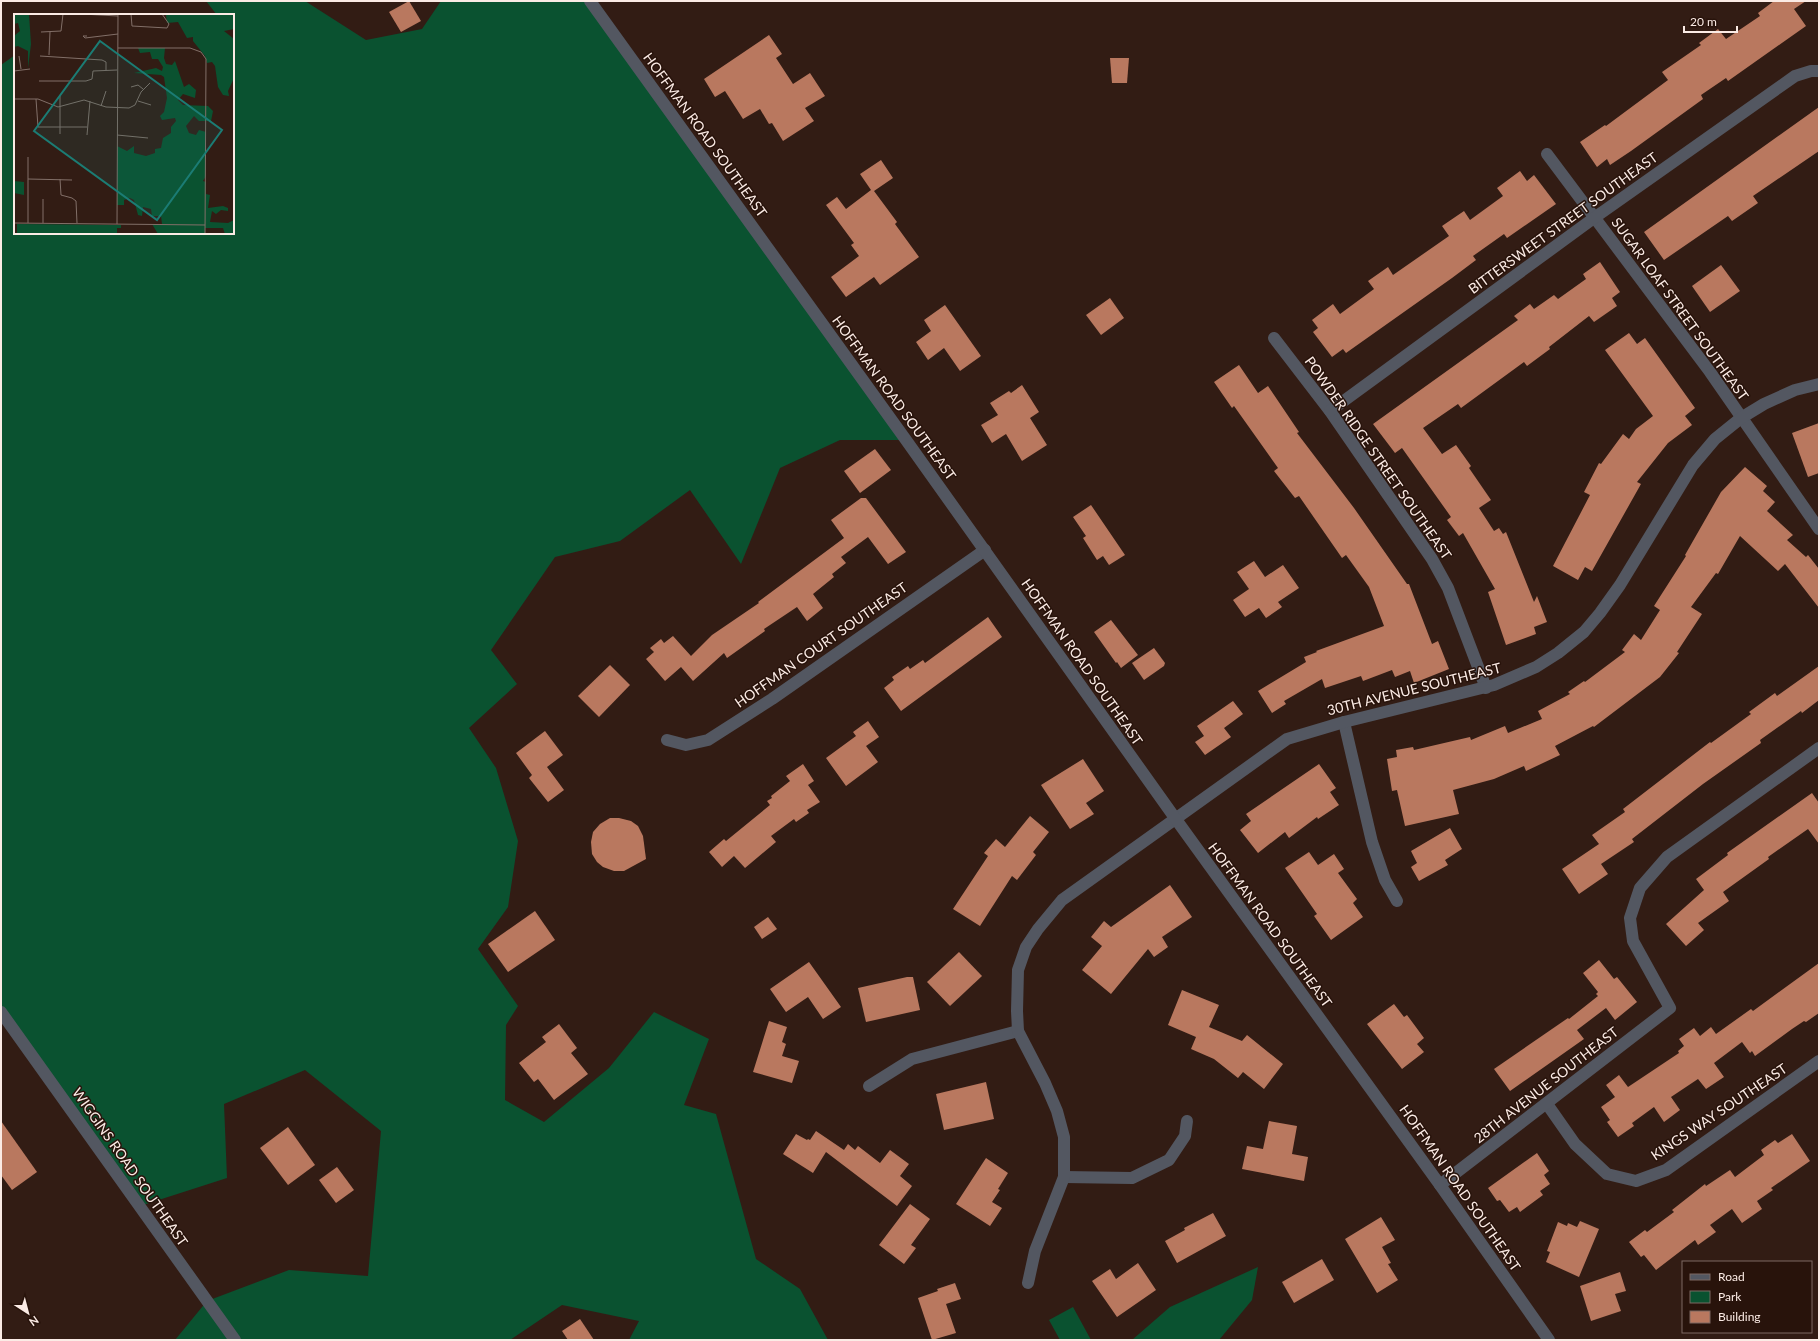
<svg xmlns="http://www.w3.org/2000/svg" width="1820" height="1341" font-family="Lato,sans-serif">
<rect width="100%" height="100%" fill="#321c14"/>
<g fill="#0a5230">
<path d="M206,1H305L366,40L422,29L441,1H590L906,440H840L780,468L741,564L690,490L620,541L555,557L491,650L517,684L469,728L496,768L518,841L508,907L478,949L518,1006L506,1025L505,1100L544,1122L609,1068L654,1012L709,1039L684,1105L716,1114L756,1259L800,1289L828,1340H629L639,1321L562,1305L510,1340H175L207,1301L289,1270L368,1276L381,1131L305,1070L224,1104L227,1178L140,1206L1,1011V65L15,55V233H233V15H217Z"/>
<path d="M1258,1267L1252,1300L1219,1340H1132L1170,1307Z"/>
<path d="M1073,1307L1091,1340H1060L1049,1320Z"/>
</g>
<g fill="#b9785f">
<path d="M409,1L421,21L401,32L389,12Z"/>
<path d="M1774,1H1806L1794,9L1806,26L1728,81L1726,78L1701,95L1703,99L1631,151L1610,165L1607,159L1597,167L1580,142L1605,125L1606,126L1668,80L1662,72L1701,45L1699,43L1718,29L1726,39L1760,16L1758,13Z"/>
<path d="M769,35L782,54L776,58L793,84L810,73L825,96L805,108L814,121L783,141L772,123L769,124L760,109L743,119L725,91L715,97L704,79Z"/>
<path d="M1110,58H1129L1127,83H1112Z"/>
<path d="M1819,107V151L1753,196L1758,203L1732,221L1728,216L1664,260L1644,232Z"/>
<path d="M881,160L893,178L874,191L897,222L895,224L919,257L880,285L874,277L846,297L831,277L859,256L851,245L854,243L826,205L837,197L846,209L871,190L860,174Z"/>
<path d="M1520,171L1527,181L1534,175L1556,204L1507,238L1504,234L1473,256L1476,260L1452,278L1346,353L1343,349L1332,357L1313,332L1318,328L1312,320L1333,304L1340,314L1374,289L1368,281L1388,267L1393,275L1449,236L1442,226L1464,211L1470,220L1503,196L1497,188Z"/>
<path d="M1600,262L1620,292L1612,298L1617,306L1594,322L1589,316L1549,347L1550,349L1527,366L1524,362L1461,408L1458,404L1423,428L1442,454L1456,445L1471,466L1469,468L1491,500L1479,508L1494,531L1499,528L1503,534L1506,532L1534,602L1537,596L1547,622L1534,627L1536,634L1506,645L1488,592L1495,589L1463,533L1459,536L1447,520L1451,517L1402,448L1395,453L1373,424L1518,320L1514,316L1530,304L1534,309L1554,295L1558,299L1586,279L1583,274Z"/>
<path d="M1721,265L1740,291L1710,312L1692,286Z"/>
<path d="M1110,298L1124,318L1101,335L1086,315Z"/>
<path d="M945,305L981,356L960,371L944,348L928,360L916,342L931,331L924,320Z"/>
<path d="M1629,333L1637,344L1645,338L1695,408L1685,416L1692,425L1668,443L1637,482L1641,484L1592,571L1585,567L1578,580L1553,566L1590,495L1584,492L1599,463L1601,464L1623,434L1629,439L1636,429L1653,416L1605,350Z"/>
<path d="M1239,365L1258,393L1268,386L1299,432L1297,433L1354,508L1407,584H1409L1432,644L1438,641L1449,669L1414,683L1410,671L1395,677L1392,670L1363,681L1361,676L1325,688L1322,679L1284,701L1286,704L1272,713L1258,691L1306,662L1304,657L1317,652L1316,651L1384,626L1369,587L1346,555L1342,558L1299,496L1295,498L1274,471L1278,468L1234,406L1232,408L1214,382Z"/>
<path d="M1022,385L1039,412L1030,418L1047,445L1022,461L1006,434L992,443L981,425L998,415L990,403L1009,391L1011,393Z"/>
<path d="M1819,423V473L1808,477L1792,433Z"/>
<path d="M875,449L891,470L860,493L844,471Z"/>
<path d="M1745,467L1767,486L1763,491L1775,502L1767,511L1793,535L1787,540L1806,557L1808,555L1819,569V608L1785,564L1778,571L1740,536L1718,574L1716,573L1691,607L1702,614L1677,652L1679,653L1660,677L1594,727L1593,726L1555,746L1560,755L1526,771L1524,766L1494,779L1453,790L1459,814L1405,826L1397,790L1392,791L1387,759L1397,757L1396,750L1413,747L1414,750L1470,737L1471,740L1505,726L1508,733L1542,719L1538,711L1570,694L1568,692L1584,681L1585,682L1625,652L1622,650L1634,634L1641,640L1660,610L1654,606L1686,556L1685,555L1721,492Z"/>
<path d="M861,498H866L906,552L888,564L868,537L841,557L846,563L832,574L834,577L813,594L823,608L807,621L797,607L764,629L765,631L727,658L724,653L693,681L681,667L665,681L646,659L654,652L650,648L661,639L664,643L673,636L691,656L712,635L759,603L758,602L844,538L831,520Z"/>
<path d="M1091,505L1125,555L1109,565L1103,556L1097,560L1083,538L1086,536L1073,517Z"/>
<path d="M1254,561L1265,577L1283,565L1299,588L1278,602L1282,607L1266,618L1259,608L1245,617L1233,600L1249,589L1237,572Z"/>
<path d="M988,617L1002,637L901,711L884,688L894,680L892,677L908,666L910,669L923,660L925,663Z"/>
<path d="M1111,620L1138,655L1121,668L1117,662L1116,663L1094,632Z"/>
<path d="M1154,648L1165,663L1164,666L1144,680L1132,663Z"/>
<path d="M610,665L630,685L599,717L578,696Z"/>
<path d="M1819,666V700L1802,713L1801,711L1760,740L1761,743L1703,784L1632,839L1634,842L1601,864L1608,874L1579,894L1562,869L1599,844L1592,835L1625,812L1623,809L1710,742L1711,743L1751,714L1749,712L1775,693L1777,696Z"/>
<path d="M1233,701L1243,714L1224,728L1231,737L1205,755L1195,742L1204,736L1197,726Z"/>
<path d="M868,721L879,737L866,746L878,762L846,786L826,758L856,736L853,732Z"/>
<path d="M545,731L563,755L547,767L564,790L548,802L529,778L532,775L516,753Z"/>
<path d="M1083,759L1104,791L1086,803L1094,814L1070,829L1041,785Z"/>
<path d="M803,764L814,781L808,785L820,802L807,810L809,813L796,822L794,819L771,836L776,842L745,868L734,856L722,867L709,852L724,839L726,841L770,805L767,801L772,798L771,796L790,781L786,776Z"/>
<path d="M1319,764L1336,788L1330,792L1339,805L1318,819L1317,817L1289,838L1285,832L1258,853L1240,830L1251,821L1246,814Z"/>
<path d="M1812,793L1819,803V844L1808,829L1768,857L1769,859L1723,892L1729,901L1698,923L1704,930L1686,946L1666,924L1704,890L1696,879L1728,855L1727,853Z"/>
<path d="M1030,816L1049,832L1033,852L1036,855L1017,880L1012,876L980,926L953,909L988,856L984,853L996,839L1005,847Z"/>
<path d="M610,818H619L631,821L638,826L643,836L646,859L624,871H614L603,867L597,862L592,854L591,842L593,832L600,824Z"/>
<path d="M1450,828L1462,849L1445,860L1448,865L1419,881L1411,867L1417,863L1411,851Z"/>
<path d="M1309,852L1318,865L1334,854L1344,869L1338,873L1357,899L1353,903L1363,917L1331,940L1314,916L1317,914L1285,868Z"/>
<path d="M1170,885L1192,917L1162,937L1168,947L1154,957L1148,949L1111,994L1082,970L1102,946L1091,937L1104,921L1111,927Z"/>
<path d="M535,911L555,940L508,972L488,944Z"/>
<path d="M768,917L777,929L762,939L754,927Z"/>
<path d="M959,952L982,976L950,1006L927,982Z"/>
<path d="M1599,960L1614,979L1617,977L1637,1002L1615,1020L1606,1008L1577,1030L1584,1039L1510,1091L1494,1069L1568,1018L1569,1019L1598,996L1596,994L1598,992L1583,973Z"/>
<path d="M809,962L841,1007L823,1019L808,997L786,1012L770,989Z"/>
<path d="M1819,963V1013L1806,1022L1804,1021L1792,1029L1755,1056L1752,1051L1750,1053L1742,1042L1714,1063L1724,1077L1706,1089L1698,1079L1671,1097L1680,1110L1664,1122L1654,1107L1632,1123L1634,1126L1618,1137L1607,1122L1610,1120L1601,1107L1615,1097L1606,1085L1619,1075L1628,1087L1679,1053L1678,1051L1684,1046L1679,1039L1694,1028L1700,1036L1711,1027L1716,1034L1751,1009L1753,1011Z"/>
<path d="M907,977H913L920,1010L866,1022L858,988Z"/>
<path d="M1182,990L1219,1005L1209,1027L1242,1041L1247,1035L1283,1064L1264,1089L1243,1072L1238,1078L1214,1059L1191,1049L1196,1037L1168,1025Z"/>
<path d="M1394,1004L1404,1017L1407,1015L1424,1038L1417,1044L1424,1052L1402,1069L1367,1024Z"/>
<path d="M769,1021L787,1027L782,1042L786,1044L782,1056L799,1061L792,1083L753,1072Z"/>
<path d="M559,1024L577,1048L571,1053L588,1074L554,1100L538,1079L534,1082L519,1063L546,1042L542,1037Z"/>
<path d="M986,1082L994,1119L944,1130L936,1094Z"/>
<path d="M1,1121L37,1172L12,1190L1,1175Z"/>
<path d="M1269,1121L1297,1126L1292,1154L1308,1157L1304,1181L1242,1169L1247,1146L1263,1149Z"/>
<path d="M288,1127L315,1165L288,1185L260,1148Z"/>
<path d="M816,1131L844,1150L848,1144L855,1150L858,1146L880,1163L890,1150L909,1164L900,1176L912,1186L897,1206L826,1152L813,1173L783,1154L796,1134L807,1140L808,1139L810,1140Z"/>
<path d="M1792,1134L1810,1161L1771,1188L1773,1190L1757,1201L1762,1209L1742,1223L1732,1209L1710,1225L1716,1232L1698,1245L1695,1240L1656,1270L1644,1255L1641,1257L1629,1242L1645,1230L1647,1232L1674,1212L1672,1210L1705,1184L1706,1186L1730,1170L1735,1177L1764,1155L1761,1150L1775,1140L1778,1143Z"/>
<path d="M1537,1153L1549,1171L1544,1175L1550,1184L1540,1191L1543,1195L1520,1212L1517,1207L1509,1212L1500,1200L1497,1201L1488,1188Z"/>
<path d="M986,1158L1008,1173L998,1189L1000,1190L992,1202L1002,1208L990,1226L956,1204Z"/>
<path d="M337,1167L354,1190L336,1203L319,1180Z"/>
<path d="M910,1204L930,1219L911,1245L916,1248L904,1264L879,1245Z"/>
<path d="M1213,1213L1226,1236L1177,1263L1165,1241L1185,1230L1184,1228Z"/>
<path d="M1381,1217L1395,1240L1382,1247L1391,1263L1388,1264L1398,1280L1377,1293L1345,1239Z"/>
<path d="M1580,1221L1599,1229L1579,1277L1546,1262L1550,1252L1547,1251L1558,1222L1567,1226L1568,1223L1577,1227Z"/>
<path d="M1322,1259L1334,1280L1294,1303L1282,1282Z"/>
<path d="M1138,1263L1156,1290L1117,1317L1092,1281L1110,1269L1116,1279Z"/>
<path d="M1620,1272L1626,1291L1615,1294L1621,1311L1591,1321L1580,1286Z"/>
<path d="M955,1283L961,1299L946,1304L956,1333L932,1340L918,1298L938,1291L937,1289Z"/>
<path d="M580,1319L594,1340H568L562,1331Z"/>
</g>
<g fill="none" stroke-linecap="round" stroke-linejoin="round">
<g stroke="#535761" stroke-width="12">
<path d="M1547,154L1710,372L1819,529"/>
<path d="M1274,338L1330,411L1432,559L1448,588L1486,688"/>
<path d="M1330,411L1594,218L1795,76L1811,71H1819"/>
<path d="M1344,722L1372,842L1385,880L1397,901"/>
<path d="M667,740L686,745L708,740L772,699L985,550"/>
<path d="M869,1086L912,1059L1018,1031"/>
<path d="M1547,1104L1575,1144L1607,1174L1636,1181L1666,1170L1819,1061"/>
<path d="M1064,1177L1132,1178L1169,1160L1185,1136L1187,1121"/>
<path d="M1440,1185L1670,1008L1633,941L1630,918L1640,888L1667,857L1819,748"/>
<path d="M1028,1283L1035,1251L1064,1177V1137L1057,1111L1045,1083L1018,1031L1017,1011L1018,970L1026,947L1038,929L1062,900L1287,739L1344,722L1494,685L1536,667L1558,653L1584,632L1600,613L1620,585L1693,465L1715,439L1741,418L1764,404L1795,390L1819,384"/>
</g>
<g stroke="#535761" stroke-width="12">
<path d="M590,1L906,440L1175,818L1440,1185L1549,1340"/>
<path d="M1,1012L235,1340"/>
</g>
</g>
<g text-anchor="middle" stroke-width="3" stroke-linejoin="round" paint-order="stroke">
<g font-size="14" fill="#fbebe5" stroke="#28130b">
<text transform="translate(705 135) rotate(54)" y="5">HOFFMAN ROAD SOUTHEAST</text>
<text transform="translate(1563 223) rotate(-36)" y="5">BITTERSWEET STREET SOUTHEAST</text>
<text transform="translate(1680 309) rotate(54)" y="5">SUGAR LOAF STREET SOUTHEAST</text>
<text transform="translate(894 398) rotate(54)" y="5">HOFFMAN ROAD SOUTHEAST</text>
<text transform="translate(1378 458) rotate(55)" y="5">POWDER RIDGE STREET SOUTHEAST</text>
<text transform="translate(821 645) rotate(-35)" y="5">HOFFMAN COURT SOUTHEAST</text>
<text transform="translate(1082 662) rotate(55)" y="5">HOFFMAN ROAD SOUTHEAST</text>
<text transform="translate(1414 689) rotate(-14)" y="5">30TH AVENUE SOUTHEAST</text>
<text transform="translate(1270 925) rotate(54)" y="5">HOFFMAN ROAD SOUTHEAST</text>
<text transform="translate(1546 1085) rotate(-38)" y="5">28TH AVENUE SOUTHEAST</text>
<text transform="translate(1719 1112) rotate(-34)" y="5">KINGS WAY SOUTHEAST</text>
<text transform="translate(130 1167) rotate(55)" y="5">WIGGINS ROAD SOUTHEAST</text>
<text transform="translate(1460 1188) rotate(55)" y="5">HOFFMAN ROAD SOUTHEAST</text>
</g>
</g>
<g transform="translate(14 14)">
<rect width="220" height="220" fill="#321c14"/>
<path d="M0,0H15L17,30L14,54V37L4,32L0,33V22L6,17L4,9L0,10ZM158,0H220V15L210,17L220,25V64L214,77L215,82L209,81L204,73L201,52L198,48L193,49L191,42L179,27V23L173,24L164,8L153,9L152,1ZM124,34H151L150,44L152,50L158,51L161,47L170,73L175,70L182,76L181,84L169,80L164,86L169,91L194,92L199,97L197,107H185L180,102L172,112L175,119L182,121L185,116L192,118V162L189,167L192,168V180L196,181L194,194L209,192L214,194V197L207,196L202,200L198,197L196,208L214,209L220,206V220H211L209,214H191V220H144L138,210H148L147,202H138L137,195L129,193L128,202L124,201L120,186L116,184L110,186V191H103V132L113,137L120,132V139L132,142L141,139V135L147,134L149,124L157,119V113L162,107L161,104L148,106L146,102L150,98L153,84L150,63L147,61L120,59L142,54L148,57L149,53L144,45H138L136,38L126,39ZM0,167L10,168V181L0,179ZM3,210L107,211V214H103V220H3Z" fill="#0a5230"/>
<path fill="none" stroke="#826f68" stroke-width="1" d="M68,0L104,2M117,0L118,12L153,14L155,10L148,0M27,18L47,17L49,0M73,22H69L71,24L104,20M104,34H176L187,38L192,45L191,220M35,41L36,18M5,42L7,55M26,42L88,46L92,48V56M0,57L16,55M25,67H72L78,65L79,57L103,56M117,73L124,71L129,75M0,85H24L44,93L70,86L92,93L115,94L121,91L127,78L136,69M22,85L24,113H73M124,87L137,91M87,92L92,77M46,120V81M73,121L76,87M103,121L134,124M14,165L58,166M46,165L47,181L58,184L62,187L63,209M0,209L191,211M14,209V143M29,209V185M103,210L104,0"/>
<path fill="#1b7c74" fill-opacity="0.15" stroke="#1b7c74" stroke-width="2" d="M86,27L208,116L143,206L20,117Z"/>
<rect width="220" height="220" fill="none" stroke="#fbebe5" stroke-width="2"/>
</g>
<rect width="1820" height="1341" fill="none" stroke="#fbebe5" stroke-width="4"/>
<rect x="1682" y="1261" width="130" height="72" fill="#28130b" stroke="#7c6962"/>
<rect x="1690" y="1274" width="20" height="6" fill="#535761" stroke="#7c6962"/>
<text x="1718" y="1281" font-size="12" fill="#fbebe5">Road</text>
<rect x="1690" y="1291" width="20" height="12" fill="#0a5230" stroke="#7c6962"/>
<text x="1718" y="1301" font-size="12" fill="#fbebe5">Park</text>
<rect x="1690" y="1311" width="20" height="12" fill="#b9785f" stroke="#7c6962"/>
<text x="1718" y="1321" font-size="12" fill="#fbebe5">Building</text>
<g transform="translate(28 1313) rotate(144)" stroke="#28130b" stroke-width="3" paint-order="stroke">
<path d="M0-3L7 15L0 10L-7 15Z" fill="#fbebe5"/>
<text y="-6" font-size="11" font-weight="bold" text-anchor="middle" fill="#fbebe5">N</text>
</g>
<path d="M1684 26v6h53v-6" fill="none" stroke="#fbebe5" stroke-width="2"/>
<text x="1690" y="26" font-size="12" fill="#fbebe5" stroke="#28130b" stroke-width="3" paint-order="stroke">20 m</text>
</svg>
